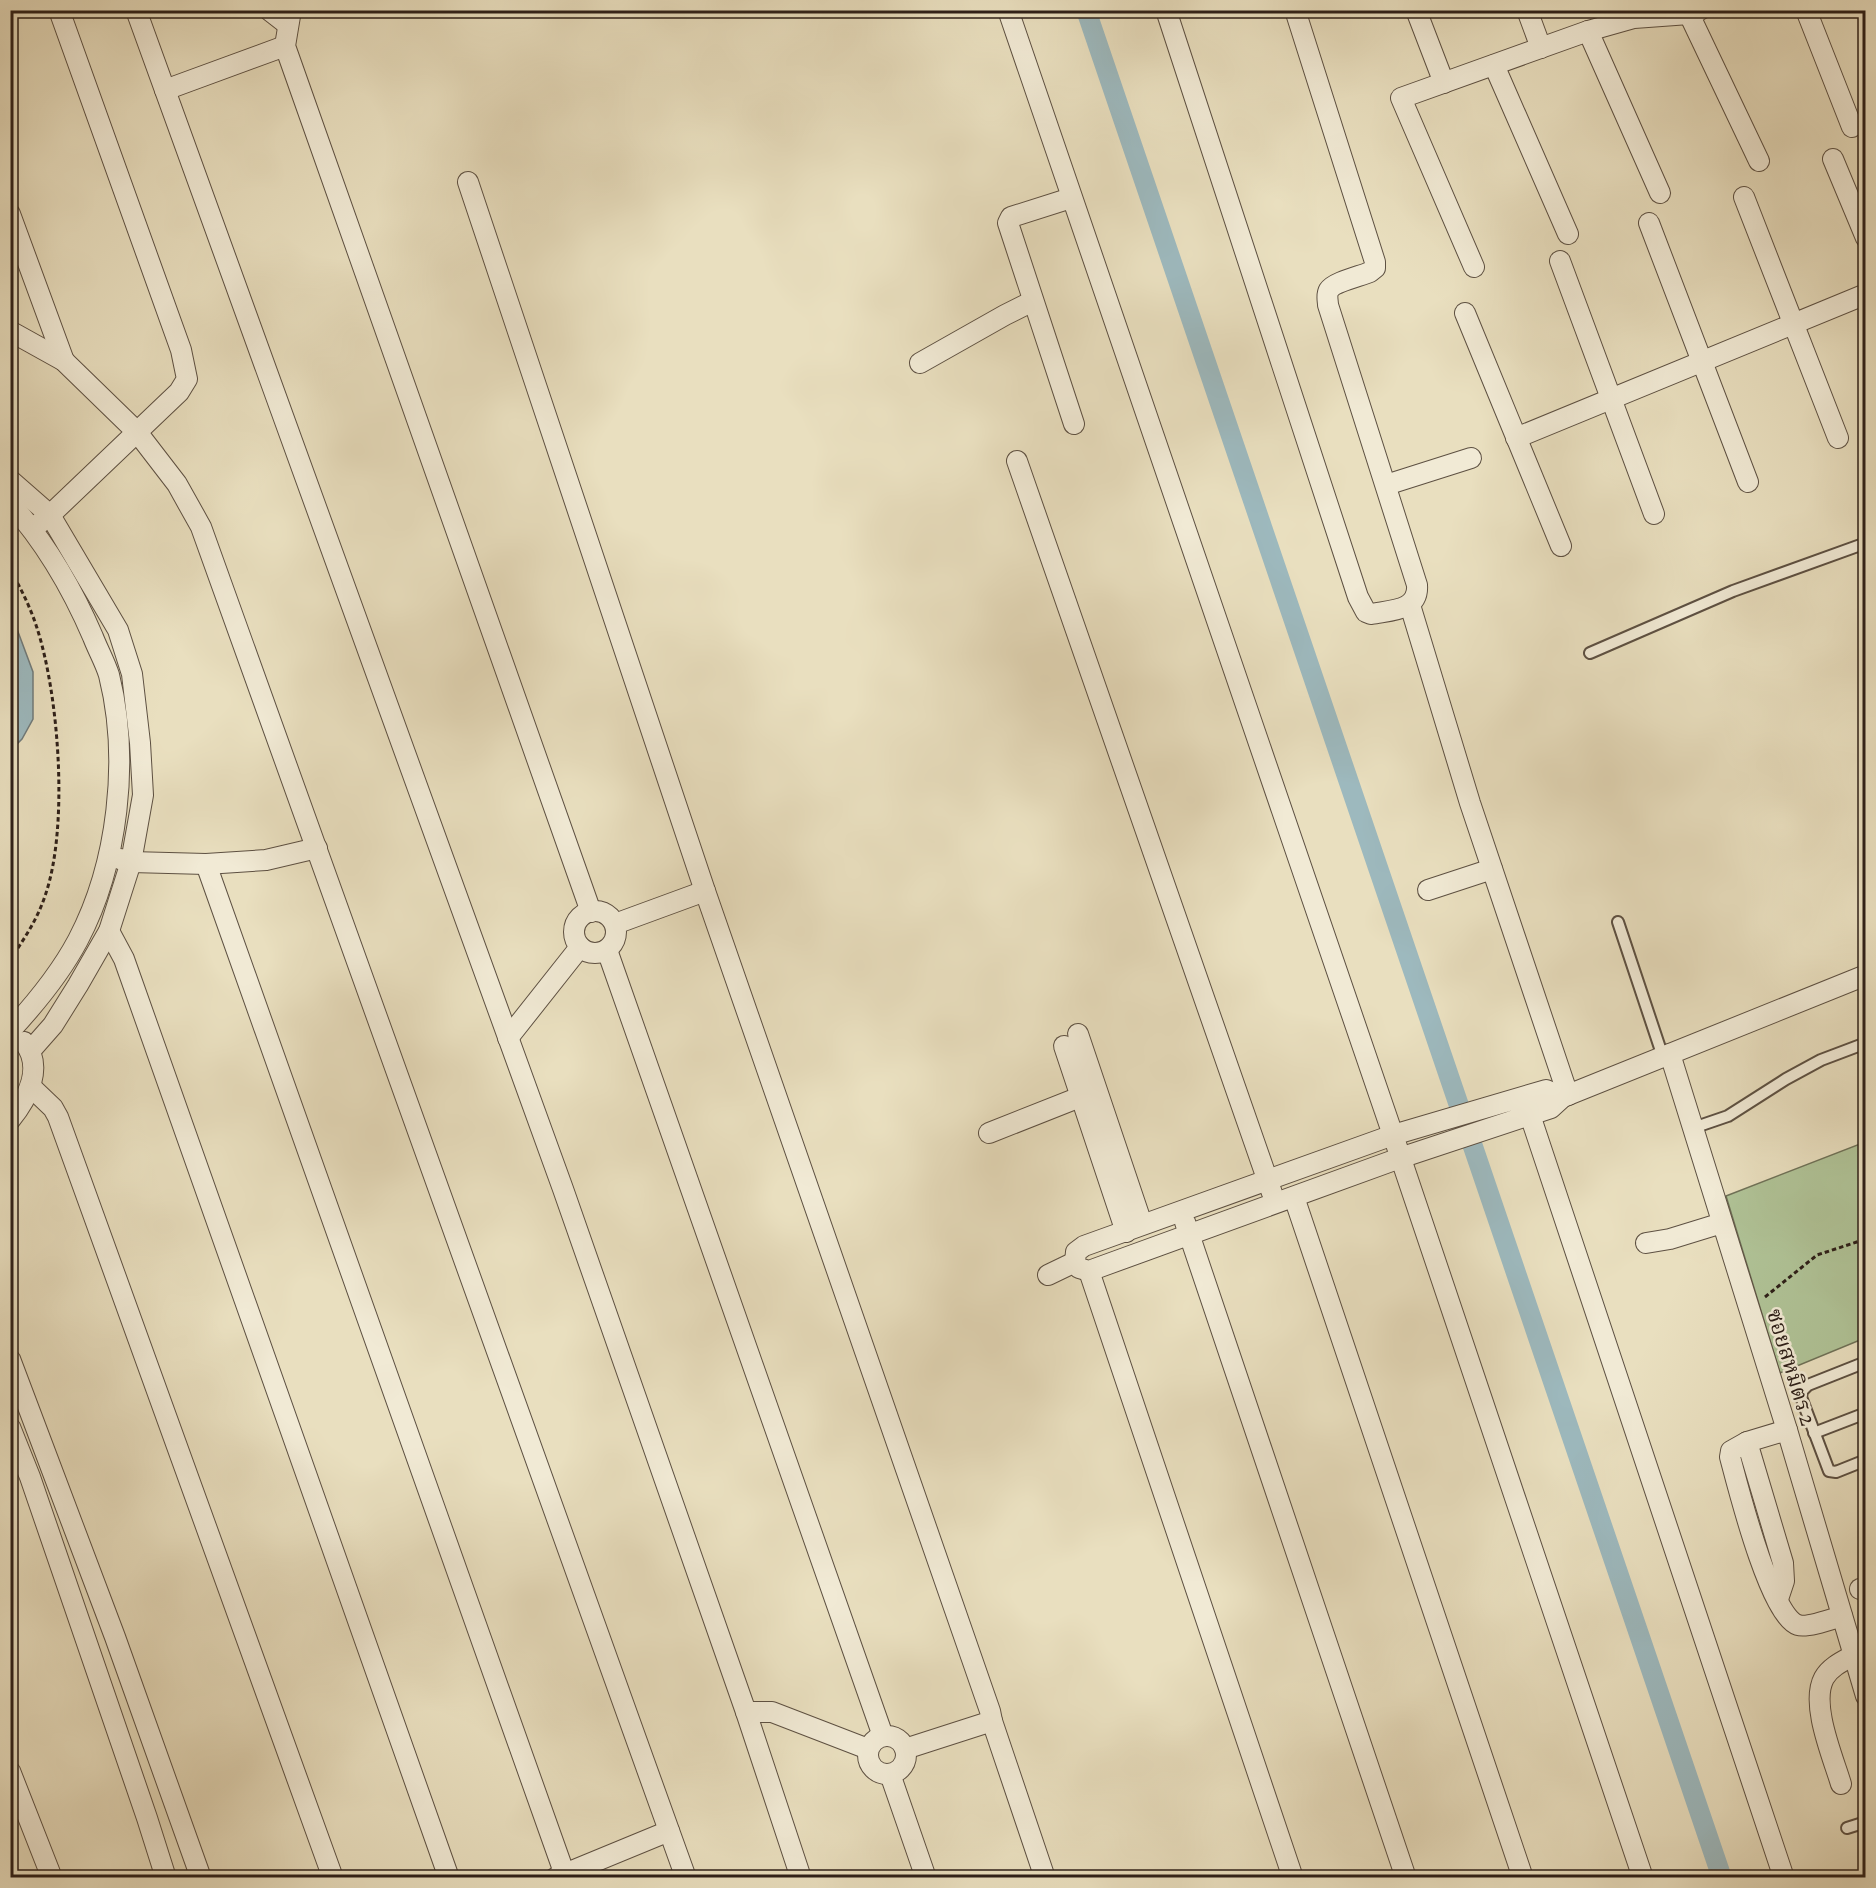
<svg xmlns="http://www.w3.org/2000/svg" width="1876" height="1888" font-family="Alegreya,'Noto Serif Thai',serif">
<rect width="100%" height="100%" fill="#e9dfbf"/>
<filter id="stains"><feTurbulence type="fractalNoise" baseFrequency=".00333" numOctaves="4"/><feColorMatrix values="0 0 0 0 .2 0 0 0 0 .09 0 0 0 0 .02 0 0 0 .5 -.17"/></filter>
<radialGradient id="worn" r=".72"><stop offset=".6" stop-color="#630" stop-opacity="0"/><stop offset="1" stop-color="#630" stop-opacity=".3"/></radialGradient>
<path fill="#b0c397" stroke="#6f7258" stroke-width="1.5" d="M1865,1142V1338L1780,1373L1726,1196Z"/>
<path fill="#9db9be" stroke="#717c7c" stroke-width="1.5" d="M11,613L33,672V719L22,739L11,750Z"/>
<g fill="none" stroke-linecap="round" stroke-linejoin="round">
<path stroke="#9db9be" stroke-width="20" d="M1086,10L1722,1878"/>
<defs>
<g id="service">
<path d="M1590,653L1733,591L1866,543"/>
<path d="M1618,922L1663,1057"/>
<path d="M1693,1128L1728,1116L1786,1079L1821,1060L1866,1043"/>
<path d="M1866,1362L1808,1385L1802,1391L1801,1397L1829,1471L1836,1472L1866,1460"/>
<path d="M1814,1433L1866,1413"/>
<path d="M1847,1828L1866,1822"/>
</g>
<g id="minor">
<path d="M136,10L563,1189L746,1712L801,1878"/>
<path d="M269,10L287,24"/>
<path d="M291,10L285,46L591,912"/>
<path d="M1008,10L1393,1135L1643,1878"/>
<path d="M1166,10L1358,597L1366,612L1371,614C1391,610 1419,611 1417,585L1328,305C1328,301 1326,295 1329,290C1334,282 1361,276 1370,272L1375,268V262L1295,10"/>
<path d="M1416,10L1444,83"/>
<path d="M1527,10L1541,48"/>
<path d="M1806,10L1852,127"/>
<path d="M1689,14L1759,161"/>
<path d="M1588,31L1660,193"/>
<path d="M1494,65L1568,234"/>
<path d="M165,90L285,46"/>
<path d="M1833,159L1866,238"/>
<path d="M468,182L705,891L990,1711L992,1721L905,1749"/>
<path d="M1744,197L1838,438"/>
<path d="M1071,198L1011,217L1008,223L1074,424"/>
<path d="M10,214L64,361"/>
<path d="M1649,223L1748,482"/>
<path d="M1560,261L1654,514"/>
<path d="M1474,267L1401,98L1588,31L1634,18L1689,14L1700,10"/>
<path d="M1465,313L1561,546"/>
<path d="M10,331L64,361L137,432L177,484L201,527L686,1878"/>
<path d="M920,363L1005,315L1033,301"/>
<path d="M1516,438L1866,294"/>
<path d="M1017,461L1272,1193"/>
<path d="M10,480L50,515L118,630L132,674L140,743L143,795L131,862L109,931L78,985L53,1025L31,1050"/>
<path d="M1386,485L1471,458"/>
<path d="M10,503C46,543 72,588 93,637C98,650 105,662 109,675C130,759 118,864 78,940C60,974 36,1003 10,1031"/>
<path d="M32,529L50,515L179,392L187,379L181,350L59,10"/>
<path d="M1410,605L1470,803L1568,1095"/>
<path d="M120,859L131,862L206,864L266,860L317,848"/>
<path d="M206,864L566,1878"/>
<path d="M1428,890L1492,869"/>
<circle cx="595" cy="932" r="21"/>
<path d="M615,924L705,891"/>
<path d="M109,931L124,959L449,1878"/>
<path d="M607,950L883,1736"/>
<path d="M1078,1034L1142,1224"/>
<path d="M508,1038L580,947"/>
<path d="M1064,1046L1126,1232"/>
<path d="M1670,1054L1787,1430L1866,1696"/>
<path d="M31,1087L53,1108L58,1117L333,1878"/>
<path d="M1546,1090L1563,1097L1551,1108L1400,1158L1089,1271L1079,1268L1075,1262L1076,1252L1084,1246L1393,1135Z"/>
<path d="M1563,1097L1866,975"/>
<path d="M1526,1103L1784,1878"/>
<path d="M10,1120C28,1098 44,1067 24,1042"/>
<path d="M989,1133L1080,1097"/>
<path d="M1294,1197L1523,1878"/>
<path d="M1185,1222L1406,1878"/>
<path d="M1646,1243L1670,1239L1722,1223"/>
<path d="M1089,1271L1293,1878"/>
<path d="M1048,1275L1075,1262"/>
<path d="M10,1359L115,1637L201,1878"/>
<path d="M10,1427L30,1477L147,1818L166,1878"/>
<path d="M1787,1430L1747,1442L1731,1451L1730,1457C1738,1487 1770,1616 1798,1625C1807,1628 1832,1619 1842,1616"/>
<path d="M1747,1442L1783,1563L1784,1581L1778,1599"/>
<path d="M1860,1589L1866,1587"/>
<path d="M746,1712H772L868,1749"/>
<path d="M992,1721L1045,1878"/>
<circle cx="887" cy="1755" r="19"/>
<path d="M10,1771L52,1878"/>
<path d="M890,1774L926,1878"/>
<path d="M1841,1784C1833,1757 1810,1704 1824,1678C1830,1667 1843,1661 1854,1655"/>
<path d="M555,1878L669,1831"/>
</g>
</defs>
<use href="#service" stroke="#5d5042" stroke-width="14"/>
<use href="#minor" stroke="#5d5042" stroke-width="22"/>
<g stroke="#2e2019" stroke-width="3" stroke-dasharray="4.5 3" stroke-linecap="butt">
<path d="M10,570C21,588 31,609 37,628C59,696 69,828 45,896C37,920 24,939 10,960"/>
<path d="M1765,1297L1817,1255L1866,1239"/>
</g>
<use href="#service" stroke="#f1ead5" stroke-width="10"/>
<use href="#minor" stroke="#f1ead5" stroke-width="20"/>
</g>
<g text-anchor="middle" stroke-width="5" stroke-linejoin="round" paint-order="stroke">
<g font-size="22" fill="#2e2019" stroke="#f1ead5">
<text transform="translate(1792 1367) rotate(73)" y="8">ซอยสหมิตร 2</text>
</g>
</g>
<rect width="1876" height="1888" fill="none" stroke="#e9dfbf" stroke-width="36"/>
<rect x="12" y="12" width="1852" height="1864" fill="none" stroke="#2e2019" stroke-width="3"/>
<rect x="18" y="18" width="1840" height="1852" fill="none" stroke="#2e2019" stroke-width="1.5"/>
<rect width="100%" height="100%" filter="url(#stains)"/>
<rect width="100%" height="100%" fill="url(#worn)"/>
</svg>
